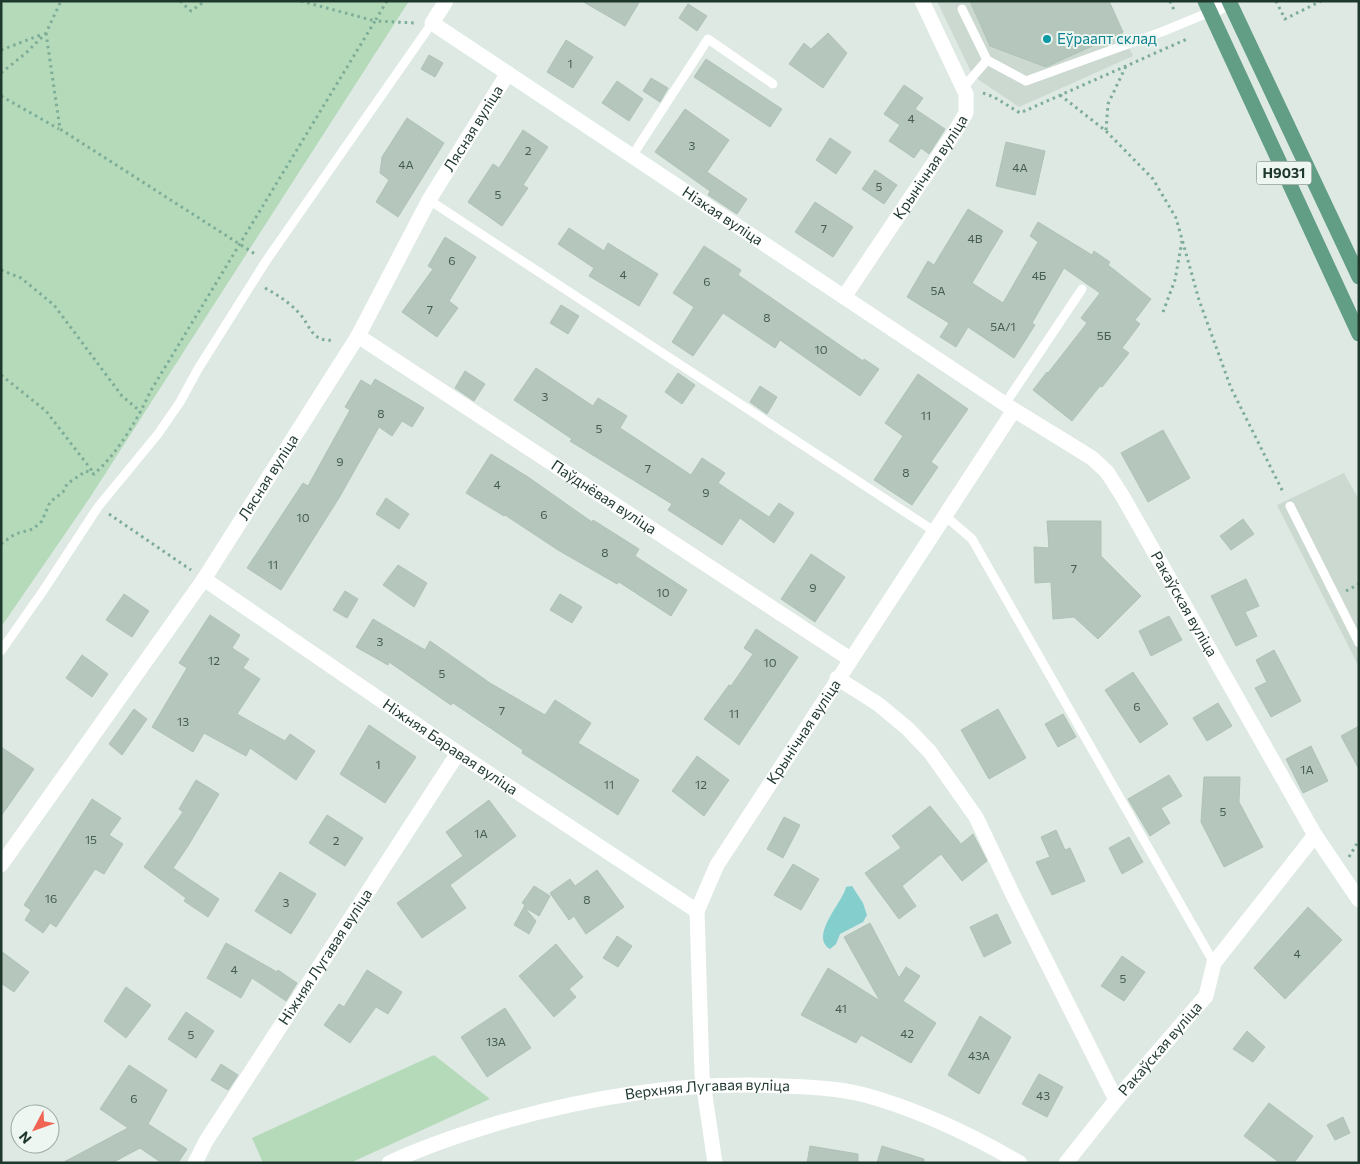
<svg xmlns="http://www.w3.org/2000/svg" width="1360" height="1164" font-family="Commissioner,sans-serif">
<rect width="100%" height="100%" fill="#dde9e2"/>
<g fill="#cbd9d1">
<path d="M937,1H1109L1133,56L1019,107L973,76Z"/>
<path d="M1344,473L1359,500V667L1277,505Z"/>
</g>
<g fill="#b5daba">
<path d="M1,1H409L89,499L1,627Z"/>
<path d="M434,1055L490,1099L350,1163H263L252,1138Z"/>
</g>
<path fill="#84cece" d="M852,886L863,903L867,915L863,922L840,934L836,944L830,949C809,936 843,902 846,887Z"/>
<g fill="#b5c6bd" stroke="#b0c2b8">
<path d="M582,1H640L625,26Z"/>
<path d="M970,1H1109L1123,32L1046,67L990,46Z"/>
<path d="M688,4L707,16L697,31L679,18Z"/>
<path d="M828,33L847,53L823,88L789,64L804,43L811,49Z"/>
<path d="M566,40L593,57L573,88L547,72Z"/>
<path d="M429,55L443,63L435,77L421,69Z"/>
<path d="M706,59L782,109L770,127L694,77Z"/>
<path d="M651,78L668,88L660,102L643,91Z"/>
<path d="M617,81L643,99L629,121L602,103Z"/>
<path d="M904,85L923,98L915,109L945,129L929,154L921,148L914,158L889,141L900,125L884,114Z"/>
<path d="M685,109L729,140L707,172L747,199L737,214L708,195L710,191L655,152Z"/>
<path d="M407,118L444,143L398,217L376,202L389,180L380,173L382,157Z"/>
<path d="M523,130L548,147L523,185L528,188L502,226L468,202L493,164L499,168Z"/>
<path d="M830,138L851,152L836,174L816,160Z"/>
<path d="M1006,142L1045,151L1035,195L996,186Z"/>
<path d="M875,170L897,185L884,204L862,189Z"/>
<path d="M815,202L853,227L833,257L795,232Z"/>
<path d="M968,209L1003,231L972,283L1003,303L1038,242L1030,236L1038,222L1092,255L1094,251L1110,262L1108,265L1151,299L1135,320L1140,324L1122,348L1129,353L1102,387L1100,386L1072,421L1033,390L1047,372L1048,373L1087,323L1081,318L1100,293L1064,268L1032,323L1035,325L1014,358L968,327L956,347L940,337L949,323L907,297L928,261L934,265Z"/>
<path d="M569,228L604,251L608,243L658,274L639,306L589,276L594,268L558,244Z"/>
<path d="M445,237L476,257L449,301L458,308L437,337L402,312L433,269L428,266Z"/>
<path d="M704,246L741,270L738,275L863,361L864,359L879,369L860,396L780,340L775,348L723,313L693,356L672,342L694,307L673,293Z"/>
<path d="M561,305L579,316L568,334L550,323Z"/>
<path d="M536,368L593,406L598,398L627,416L620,428L691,475L702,458L725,473L718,483L769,517L779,503L794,513L774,543L740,518L722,545L668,510L672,504L570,441L572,439L514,400Z"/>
<path d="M465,371L485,384L474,401L455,388Z"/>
<path d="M678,373L695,385L682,404L665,392Z"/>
<path d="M918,374L968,409L931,462L938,467L912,505L874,480L903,436L885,423Z"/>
<path d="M375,379L424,408L412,427L402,421L392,436L379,427L339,498L281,590L247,568L303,483L308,486L350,410L345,407L361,380L371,386Z"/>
<path d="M760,386L777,397L767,414L750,402Z"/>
<path d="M1163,430L1190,478L1148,502L1121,453Z"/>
<path d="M491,454L528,477L592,522L593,520L639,549L635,556L687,590L671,616L619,582L617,584L558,550L505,515L504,516L466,493Z"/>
<path d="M386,498L409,514L399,529L376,514Z"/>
<path d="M1243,519L1254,534L1231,550L1220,536Z"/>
<path d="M1047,521H1101V556L1141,596L1098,639L1074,617L1053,619L1051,582L1035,583L1034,547L1049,548Z"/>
<path d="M811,554L845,577L815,622L781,599Z"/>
<path d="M398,565L427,583L414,607L383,585Z"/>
<path d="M1246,579L1259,606L1245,612L1257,636L1236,646L1211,596Z"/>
<path d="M345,591L358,599L347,618L333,610Z"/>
<path d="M124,594L149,611L132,637L106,620Z"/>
<path d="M560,594L582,607L572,623L550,610Z"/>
<path d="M210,615L240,635L232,648L249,659L243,668L260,679L237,714L285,741L290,734L315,751L296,780L250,748L246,756L204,733L193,752L152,727L187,668L179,663Z"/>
<path d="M1169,616L1182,640L1151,656L1139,631Z"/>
<path d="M373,619L425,650L430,641L490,683L545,715L555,700L591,723L578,743L639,780L618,815L522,753L523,750L453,703L451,705L389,662L388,665L356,647Z"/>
<path d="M756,629L798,657L739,745L704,719L729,685L731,686L753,654L744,648Z"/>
<path d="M1274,650L1301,701L1271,717L1255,688L1267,682L1256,660Z"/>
<path d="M82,655L108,674L92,697L66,678Z"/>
<path d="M1133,672L1168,724L1140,743L1105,690Z"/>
<path d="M1218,703L1232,726L1207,741L1193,718Z"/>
<path d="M134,709L147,719L122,755L109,744Z"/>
<path d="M998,709L1026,758L989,779L961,730Z"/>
<path d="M1063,714L1076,737L1058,747L1045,724Z"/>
<path d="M369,725L416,757L385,803L340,774Z"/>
<path d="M1359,726V769L1341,736Z"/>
<path d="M1311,746L1328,781L1303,793L1286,759Z"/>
<path d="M1,747L34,769L1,816Z"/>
<path d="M697,756L729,780L704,816L672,791Z"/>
<path d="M1169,775L1182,796L1161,808L1170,823L1150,836L1128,799Z"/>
<path d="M1204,777H1240L1239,802L1263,847L1224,867L1201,822Z"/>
<path d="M196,780L219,794L188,846L173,868L219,899L208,917L184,901L186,898L144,867L183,812L179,809Z"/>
<path d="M92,799L121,818L109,835L123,844L104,874L95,869L56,927L50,923L43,933L25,920L31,910L24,905Z"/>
<path d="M489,800L516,836L450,885L466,908L422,938L397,903L463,856L446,832Z"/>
<path d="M930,806L961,844L973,834L987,861L962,881L941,854L902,886L916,906L899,919L865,873L901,848L892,836Z"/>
<path d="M327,815L363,838L345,866L309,843Z"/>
<path d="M784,817L800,825L783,858L767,849Z"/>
<path d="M1056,830L1065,850L1070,848L1085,881L1052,895L1036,862L1050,857L1041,837Z"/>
<path d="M1129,837L1143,862L1122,874L1109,848Z"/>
<path d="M793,864L819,879L801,910L774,895Z"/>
<path d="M597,870L624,907L586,934L574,916L569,920L550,893L570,879L575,886Z"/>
<path d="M280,872L316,894L291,934L255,911Z"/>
<path d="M534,886L550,896L539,916L524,907L525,905L522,903Z"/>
<path d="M524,907L536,921L529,934L514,925Z"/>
<path d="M1308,907L1342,940L1285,999L1254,968Z"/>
<path d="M997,914L1011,943L984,957L970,927Z"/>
<path d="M870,923L899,978L906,967L920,976L903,1001L936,1023L911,1063L861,1035L856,1043L801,1015L828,968L880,1001L844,937Z"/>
<path d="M617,936L632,946L618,967L603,958Z"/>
<path d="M226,943L277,972L278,970L297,983L286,1001L252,978L241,998L207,978Z"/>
<path d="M556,944L583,977L569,989L576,997L554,1017L519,976Z"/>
<path d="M1,951L29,972L14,992L1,983Z"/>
<path d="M1122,956L1145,972L1124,1001L1101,986Z"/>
<path d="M367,970L402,992L388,1014L376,1007L350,1043L324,1025L339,1004L344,1007Z"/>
<path d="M126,987L151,1005L126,1038L104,1021Z"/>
<path d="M505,1008L531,1048L487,1077L461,1037Z"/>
<path d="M186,1012L214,1031L196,1058L168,1039Z"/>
<path d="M980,1016L1011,1037L979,1094L948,1075Z"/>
<path d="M1247,1031L1265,1047L1253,1062L1233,1049Z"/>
<path d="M221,1064L238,1075L228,1090L211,1080Z"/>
<path d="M129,1065L167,1090L148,1124L187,1149L178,1163H162L140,1148L112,1163H62L128,1128L100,1109Z"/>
<path d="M1039,1074L1063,1087L1047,1117L1022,1104Z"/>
<path d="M1269,1103L1313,1136L1294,1163H1280L1244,1136Z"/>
<path d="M1343,1117L1350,1133L1335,1140L1327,1125Z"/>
<path d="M810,1146L858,1154V1163H807Z"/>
<path d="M882,1146L924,1159V1163H877Z"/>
</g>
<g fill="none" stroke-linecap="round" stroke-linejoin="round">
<g stroke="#7dac97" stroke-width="3" stroke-dasharray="2.5 4" stroke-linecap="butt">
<path d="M180,1L191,11L205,1"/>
<path d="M301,1L375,21L387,1"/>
<path d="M1170,1L1175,12"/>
<path d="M1276,1L1285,19L1321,1"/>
<path d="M46,33L60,129L255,254"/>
<path d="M1,50L43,34"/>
<path d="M1,73L26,53L46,33L61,1"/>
<path d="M983,93L994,97L1020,113L1187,39"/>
<path d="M1060,95L1106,131L1153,179L1176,218L1199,300L1231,388L1284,494"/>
<path d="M1,96L59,129"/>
<path d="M1106,130L1108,104L1126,66"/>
<path d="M1,270L21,278L54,305L122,396L141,412"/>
<path d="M265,288C278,295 290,303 300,314C311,327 312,343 335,340"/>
<path d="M1163,312L1175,280L1182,241"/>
<path d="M1,375L46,411L93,472"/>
<path d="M109,514L191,570"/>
<path d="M1,544L15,534L33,529L42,521L50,502L63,492L67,484L86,471L94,474C117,454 138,419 150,392L375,21L416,23"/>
<path d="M1346,591L1359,584"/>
<path d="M1349,857L1359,840"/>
</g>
<g stroke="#fff" stroke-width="9">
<path d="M962,9L987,60L1026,81L1164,31L1210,12"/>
<path d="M963,88L987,60"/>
<path d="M632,156L708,39L773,84"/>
<path d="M429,200L934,531"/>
<path d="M1005,404L1082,289"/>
<path d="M1290,506L1359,643"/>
<path d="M944,515L972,539L1214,963"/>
<path d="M1,651L43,591L98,507L158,434L180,402L198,369L266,261L432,23"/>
</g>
<g stroke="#fff" stroke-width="15">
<path id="s1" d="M446,1L432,23L1014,410L1092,458L1107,472L1123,497L1315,835L1359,900"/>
<path id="s2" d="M844,297L956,130L966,113V94L922,1"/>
<path id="s3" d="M358,336L850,659"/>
<path id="s4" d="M204,579L458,753L697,911"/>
<path d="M837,678L878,704L907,728L930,752L976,817L1013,895L1116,1100"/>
<path id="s5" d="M1,865L204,579L358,336L429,200L508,73"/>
<path id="s6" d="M195,1163L206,1141L458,753"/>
<path id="s7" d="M389,1163C423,1147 459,1135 495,1124C588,1097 685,1081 782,1086C810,1087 838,1088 865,1095C919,1110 972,1135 1020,1163"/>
<path id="s8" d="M715,1163L702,1075L697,911L717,865L1014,410"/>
<path id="s9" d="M1066,1163L1116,1100L1206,996L1214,963L1315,835"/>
</g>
<path stroke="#fff" stroke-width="15" d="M1210,12L1230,1"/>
<g stroke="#629e86" stroke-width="15">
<path d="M1205,1L1359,334"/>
<path d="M1229,1L1359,277"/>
</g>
</g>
<circle fill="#0f9aa8" stroke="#edf6f0" stroke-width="2" cx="1047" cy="39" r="5"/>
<g text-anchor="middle" stroke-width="4" stroke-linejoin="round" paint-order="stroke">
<g font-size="12" fill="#445c52">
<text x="570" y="68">1</text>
<text x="911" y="123">4</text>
<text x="692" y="150">3</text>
<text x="528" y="155">2</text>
<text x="406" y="169">4А</text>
<text x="1020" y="172">4А</text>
<text x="879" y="191">5</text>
<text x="498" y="199">5</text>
<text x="824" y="233">7</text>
<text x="975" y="243">4В</text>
<text x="452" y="265">6</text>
<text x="623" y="279">4</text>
<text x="1039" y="280">4Б</text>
<text x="707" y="286">6</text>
<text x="938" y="295">5А</text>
<text x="430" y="314">7</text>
<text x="767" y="322">8</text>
<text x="1003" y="331">5А/1</text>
<text x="1104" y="340">5Б</text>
<text x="821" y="354">10</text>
<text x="545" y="401">3</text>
<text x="381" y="418">8</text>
<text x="926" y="420">11</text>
<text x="599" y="433">5</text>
<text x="340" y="466">9</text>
<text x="648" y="473">7</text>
<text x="906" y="477">8</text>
<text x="497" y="489">4</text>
<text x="706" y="497">9</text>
<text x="544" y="519">6</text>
<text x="303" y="522">10</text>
<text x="605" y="557">8</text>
<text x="273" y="569">11</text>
<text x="1074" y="573">7</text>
<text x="813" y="592">9</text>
<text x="663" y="597">10</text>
<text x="380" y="646">3</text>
<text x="214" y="665">12</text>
<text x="770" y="667">10</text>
<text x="442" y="678">5</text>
<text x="1137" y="711">6</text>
<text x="502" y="715">7</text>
<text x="734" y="718">11</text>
<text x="183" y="726">13</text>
<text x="378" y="769">1</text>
<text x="1307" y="774">1А</text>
<text x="609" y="789">11</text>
<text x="701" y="789">12</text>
<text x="1223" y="816">5</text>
<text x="481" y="838">1А</text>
<text x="91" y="844">15</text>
<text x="336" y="845">2</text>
<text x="51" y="903">16</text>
<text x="587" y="904">8</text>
<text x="286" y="907">3</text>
<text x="1297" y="958">4</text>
<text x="234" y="974">4</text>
<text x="1123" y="983">5</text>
<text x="841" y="1013">41</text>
<text x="907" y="1038">42</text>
<text x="191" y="1039">5</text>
<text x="496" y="1046">13А</text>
<text x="979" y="1060">43А</text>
<text x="1043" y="1100">43</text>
<text x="134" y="1103">6</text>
</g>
<rect fill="#edf6f0" stroke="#5d7168" stroke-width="1" x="1256.5" y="161.5" width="55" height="23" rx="4"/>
<g font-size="14" font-weight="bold" fill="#1f382e">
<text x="1284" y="178">Н9031</text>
</g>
<g font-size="15" fill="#0d838f" stroke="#edf6f0" text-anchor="start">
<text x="1057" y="44">Еўраапт склад</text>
</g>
<g font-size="15" fill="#1f382e" stroke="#edf6f0">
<text dy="5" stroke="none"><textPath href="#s5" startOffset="876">Лясная вуліца</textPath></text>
<text dy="5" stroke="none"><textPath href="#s2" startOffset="156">Крынічная вуліца</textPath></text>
<text dy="5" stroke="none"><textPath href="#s1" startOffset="375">Нізкая вуліца</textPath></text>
<text dy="5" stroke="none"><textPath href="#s5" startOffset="471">Лясная вуліца</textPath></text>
<text dy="5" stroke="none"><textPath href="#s3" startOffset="294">Паўднёвая вуліца</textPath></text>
<text dy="5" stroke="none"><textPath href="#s1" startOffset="990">Ракаўская вуліца</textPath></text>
<text dy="5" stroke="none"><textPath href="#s8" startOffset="462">Крынічная вуліца</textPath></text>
<text dy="5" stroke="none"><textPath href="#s4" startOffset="298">Ніжняя Баравая вуліца</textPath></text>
<text dy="5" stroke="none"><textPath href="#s6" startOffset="244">Ніжняя Лугавая вуліца</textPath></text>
<text dy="5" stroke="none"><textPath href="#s9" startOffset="148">Ракаўская вуліца</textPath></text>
<text dy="5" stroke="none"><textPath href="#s7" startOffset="329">Верхняя Лугавая вуліца</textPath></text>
</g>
</g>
<rect width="1360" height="1164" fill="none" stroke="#1f382e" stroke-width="5"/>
<g transform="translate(35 1129) rotate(229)"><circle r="24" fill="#edf6f0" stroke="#9baaa2"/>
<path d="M0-4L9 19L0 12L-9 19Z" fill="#f06454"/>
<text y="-8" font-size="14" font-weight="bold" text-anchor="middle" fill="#1f382e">N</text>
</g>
</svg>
